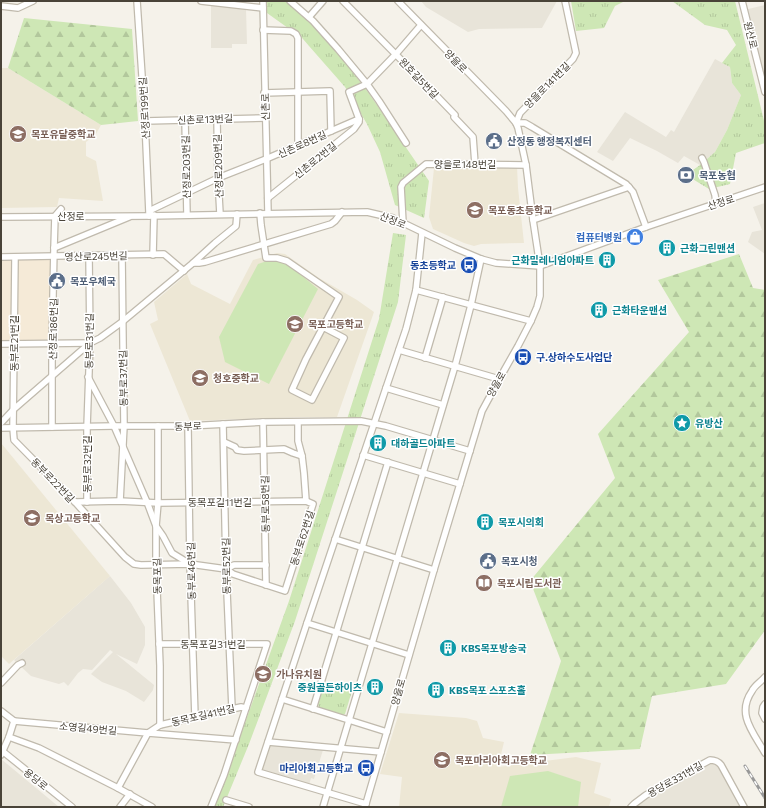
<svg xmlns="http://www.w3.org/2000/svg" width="766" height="808" font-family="Commissioner,'Noto Sans KR',sans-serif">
<defs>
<pattern id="forest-firs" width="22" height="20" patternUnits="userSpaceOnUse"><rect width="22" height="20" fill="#cee7b5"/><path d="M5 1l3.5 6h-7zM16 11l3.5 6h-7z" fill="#b2c79c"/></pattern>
<pattern id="park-tufts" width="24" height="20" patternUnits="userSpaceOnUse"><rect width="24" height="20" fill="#cee7b5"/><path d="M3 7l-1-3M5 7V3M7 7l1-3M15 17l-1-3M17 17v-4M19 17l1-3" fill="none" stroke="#b2c79c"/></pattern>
</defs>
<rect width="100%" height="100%" fill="#f5f2ea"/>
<g fill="#e8e4d9">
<path d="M421,1H557L542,28L479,29L468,32L426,7Z"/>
<path d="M211,4L246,9L247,44H232V48H211Z"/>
<path d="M765,5V92L744,10Z"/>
<path d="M715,59L730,67L732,83L741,95L727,130L715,152L700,165L684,156L678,163L657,151L630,138L613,161L597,152L625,112L666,137L671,130L674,132Z"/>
<path d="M765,203V254L748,242L752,232L762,230L753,207Z"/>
<path d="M110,576L131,603L145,627V645L137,664L116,654L154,685L153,690L144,702L126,691L102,682L91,674L113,652L110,650L92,670L83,669L78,673L68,686L64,682L59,684L31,676L14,660Z"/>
<path d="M270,745L323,750L314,779L311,778L309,785L263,771L262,768L269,746Z"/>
<path d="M1,759L59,807H1Z"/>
<path d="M710,760L716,761L744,807H631L634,804Z"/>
</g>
<path fill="#f5ead7" d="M54,256L52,343H1V257Z"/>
<g fill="#ede7d5">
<path d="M1,68H8L101,125L96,134L86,142V156L96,161L103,201L59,198L57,207L1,208Z"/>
<path d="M517,166L518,188L524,243L481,244L474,246L464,243L433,229L429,217L434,168Z"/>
<path d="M277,253L285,254L319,278L357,300L374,312L337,417H301L190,421L150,324L158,320L154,302L187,274L191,284L230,304L253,260Z"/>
<path d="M1,443L110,576L9,664L1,656Z"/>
<path d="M399,713L466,718L477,721L483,738L504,742L498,767L576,757L601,763L594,793L611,799L609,807H399L402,777L380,774Z"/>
</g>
<g fill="url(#forest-firs)">
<path d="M24,18L132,29L138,121L101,125L8,68Z"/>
<path d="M739,254L753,288L765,290V630L726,684L652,696L640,749L530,755L561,661L530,581L615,478L598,434L689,332L658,280Z"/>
</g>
<g fill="url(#park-tufts)">
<path d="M267,1H286L314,26L335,49L368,92L429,181L424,218L395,205L380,152L367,124L345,87L309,46L297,32L294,29L288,28L267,13Z"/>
<path d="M571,1H625L615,6L604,28L576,31Z"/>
<path d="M672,1H735L765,125V143L736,153L730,184L709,189L686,175L700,165L715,152L727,130L741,95L732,83L730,67L722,63L736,45L727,30L705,25Z"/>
<path d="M393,233L406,235L398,302L295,621L249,744L223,807H212L225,778L289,601L379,319Z"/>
<path d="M325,682L352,691L345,714L342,715L320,708L318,705Z"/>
</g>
<g fill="#cee7b5">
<path d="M270,260L284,261L318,289L269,384L225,362L219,337L258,264Z"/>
<path d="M548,771L581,782L578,807H501L510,776Z"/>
</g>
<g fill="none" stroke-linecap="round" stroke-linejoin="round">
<defs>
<g id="minor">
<path d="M137,1L145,121L149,213"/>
<path d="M201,1L263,8"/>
<path d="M263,1L268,213"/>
<path d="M290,1L313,21L338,49L367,84L379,101L406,143"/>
<path d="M343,1L428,87L455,115L454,117L473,137L475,164"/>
<path d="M565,1L576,53L573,59L520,113L516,123H525L532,127L626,184L633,192L646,227"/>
<path d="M742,1L765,92"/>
<path d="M1,6L18,8L33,1"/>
<path d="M309,17L323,1"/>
<path d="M263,30L291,31L296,34L298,38V145"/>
<path d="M264,93L330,91L331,131"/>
<path d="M217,119L218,178L220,214"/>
<path d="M359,119L349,92L367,84L396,54L421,25"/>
<path d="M185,120L187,215"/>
<path d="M145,121L265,118"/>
<path d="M702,158L704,162L715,195L716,203"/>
<path d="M268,198L354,129L359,122V119"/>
<path d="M260,213L261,225L266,258H277L287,261L339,297L306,359L292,390L312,400L344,338L323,327"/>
<path d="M149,216L151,210L218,178L266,159L359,119"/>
<path d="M1,217L149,216L367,212L393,218L455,248L481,259L496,263L540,266L646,227L765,187"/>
<path d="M533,220L629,187"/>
<path d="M403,223L401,187L403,183L426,164L526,165"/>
<path d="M54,248L129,217"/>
<path d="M153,255L154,215"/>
<path d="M1,257L164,254L184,271"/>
<path d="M15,257L14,344L13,428L14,440L75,502L125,557L134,564L141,565L190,564L226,569L234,565H266"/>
<path d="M193,263L215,243L236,226L237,214"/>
<path d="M416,290L531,321"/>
<path d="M1,344L90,343"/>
<path d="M399,350L499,379"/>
<path d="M425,358L443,297"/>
<path d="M88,377L114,426L147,502L156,526L163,536L172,553L190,564"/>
<path d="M386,388L443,405"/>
<path d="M263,422L266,585"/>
<path d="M298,422V441L302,456L304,473L306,501"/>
<path d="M1,423L14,409L90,343L100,338L122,322L193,263H199L205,262L331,224L335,221L342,212"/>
<path d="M223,424L226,569L232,708"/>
<path d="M158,426V503L156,526V565L160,666V725"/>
<path d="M188,426L190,564L195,717"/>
<path d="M52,427V343L54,248L55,216L61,209"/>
<path d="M1,428L114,426H188L263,422L361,421L386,426L470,451"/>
<path d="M224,442L235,447L237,450L244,451L284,449L293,453L302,456"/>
<path d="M363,455L460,484"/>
<path d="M120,501L124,426L122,255"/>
<path d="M75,502L120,501L158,503L306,501L313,504L285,591L233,574L226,569"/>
<path d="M87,502V427L90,343L89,256"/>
<path d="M335,539L434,570"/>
<path d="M307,623L409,655"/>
<path d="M159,644H267L224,775L211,807"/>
<path d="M765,677C761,682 755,685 752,691C736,714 753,732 765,753"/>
<path d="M1,683L18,665L22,663"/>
<path d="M282,699L387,732"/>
<path d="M765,704L763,707L762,713L765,719"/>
<path d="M313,709L388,462"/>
<path d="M1,711L14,721"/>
<path d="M14,721L148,733L160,725L195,717L241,707L246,708"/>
<path d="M9,737L39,748L118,788L152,807"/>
<path d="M268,742L381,752"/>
<path d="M1,750L72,807"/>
<path d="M1,755L9,737L14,721"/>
<path d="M118,788L148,733L236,740"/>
<path d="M226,800L249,807"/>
<path d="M366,804L258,772L307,623L386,388L406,329L416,290L422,233"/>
<path d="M120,807L130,794"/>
<path d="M323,807L455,366L471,305L481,259"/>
<path d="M365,807L434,570L482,411L501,376L518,346L531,321L537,307L540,296V266L533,220L526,165L518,128L516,123L506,111L398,1"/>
<path d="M631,807L634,804L646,795L710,760C715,760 718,761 721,765L744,807"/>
</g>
</defs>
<use href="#minor" stroke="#c0baad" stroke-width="8"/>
<use href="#minor" stroke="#fff" stroke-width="5.5"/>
<defs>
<path id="rail" d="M745,766L765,798"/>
</defs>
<use href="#rail" stroke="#989898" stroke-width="3"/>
<use href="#rail" stroke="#fff" stroke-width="1.5" stroke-dasharray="4.5" stroke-linecap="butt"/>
</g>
<defs>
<symbol id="school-disc" viewBox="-11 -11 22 22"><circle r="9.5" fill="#8d6e63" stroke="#fff"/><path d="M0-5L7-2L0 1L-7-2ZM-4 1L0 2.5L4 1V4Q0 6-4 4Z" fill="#fff"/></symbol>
<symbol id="civic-disc" viewBox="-11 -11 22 22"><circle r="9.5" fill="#5c6f8a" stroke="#fff"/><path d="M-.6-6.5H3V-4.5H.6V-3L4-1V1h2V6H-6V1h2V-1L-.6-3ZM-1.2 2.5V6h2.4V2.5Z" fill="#fff"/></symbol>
<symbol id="bank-disc" viewBox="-11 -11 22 22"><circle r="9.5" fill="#5c6f8a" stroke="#fff"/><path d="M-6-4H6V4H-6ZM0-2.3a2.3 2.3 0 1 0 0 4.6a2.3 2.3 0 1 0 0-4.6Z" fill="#fff"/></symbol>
<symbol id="shop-disc" viewBox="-11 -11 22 22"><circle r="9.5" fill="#3f7fe0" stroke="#fff"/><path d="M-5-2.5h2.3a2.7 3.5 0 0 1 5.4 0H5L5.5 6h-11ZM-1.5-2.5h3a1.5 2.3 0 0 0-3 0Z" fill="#fff"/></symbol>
<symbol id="building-disc" viewBox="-11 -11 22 22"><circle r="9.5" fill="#0f9aa8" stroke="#fff"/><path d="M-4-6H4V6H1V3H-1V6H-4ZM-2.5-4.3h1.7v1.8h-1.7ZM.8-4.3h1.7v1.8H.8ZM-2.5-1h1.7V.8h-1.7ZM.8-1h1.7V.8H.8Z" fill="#fff"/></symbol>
<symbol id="bus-disc" viewBox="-11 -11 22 22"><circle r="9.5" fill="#1a4fb4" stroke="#fff"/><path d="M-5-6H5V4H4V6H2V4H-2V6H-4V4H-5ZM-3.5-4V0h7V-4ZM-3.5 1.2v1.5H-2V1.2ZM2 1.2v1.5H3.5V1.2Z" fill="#fff"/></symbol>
<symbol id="sight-disc" viewBox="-11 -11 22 22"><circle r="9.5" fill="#0f9aa8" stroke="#fff"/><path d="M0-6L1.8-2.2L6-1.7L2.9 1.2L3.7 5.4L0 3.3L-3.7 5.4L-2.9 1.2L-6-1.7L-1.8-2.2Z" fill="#fff"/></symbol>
<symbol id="library-disc" viewBox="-11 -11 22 22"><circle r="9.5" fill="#8d6e63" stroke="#fff"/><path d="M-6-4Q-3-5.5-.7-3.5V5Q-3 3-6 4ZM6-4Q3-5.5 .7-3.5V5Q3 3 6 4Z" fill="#fff"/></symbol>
</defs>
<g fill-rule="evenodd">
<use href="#school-disc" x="8" y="124" width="20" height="20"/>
<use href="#civic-disc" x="484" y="131" width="20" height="20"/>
<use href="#bank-disc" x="676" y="165" width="20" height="20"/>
<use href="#school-disc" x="465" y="200" width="20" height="20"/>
<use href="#shop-disc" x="625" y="227" width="20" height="20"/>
<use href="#building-disc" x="657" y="238" width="20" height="20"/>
<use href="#building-disc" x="597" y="250" width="20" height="20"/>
<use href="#bus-disc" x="459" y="255" width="20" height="20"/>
<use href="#civic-disc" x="47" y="271" width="20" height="20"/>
<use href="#building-disc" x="589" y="300" width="20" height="20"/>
<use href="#school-disc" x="285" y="314" width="20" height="20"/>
<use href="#bus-disc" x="513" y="347" width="20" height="20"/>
<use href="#school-disc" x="190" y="368" width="20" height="20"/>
<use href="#sight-disc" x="672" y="413" width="20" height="20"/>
<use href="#building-disc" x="368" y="433" width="20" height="20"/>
<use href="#school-disc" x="22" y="508" width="20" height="20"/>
<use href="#building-disc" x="475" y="512" width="20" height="20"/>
<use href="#civic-disc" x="478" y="551" width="20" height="20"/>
<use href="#library-disc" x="474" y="573" width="20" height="20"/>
<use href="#building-disc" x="438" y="638" width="20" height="20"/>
<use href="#school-disc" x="253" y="664" width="20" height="20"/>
<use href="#building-disc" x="365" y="677" width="20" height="20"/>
<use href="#building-disc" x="426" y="680" width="20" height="20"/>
<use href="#school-disc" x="432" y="750" width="20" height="20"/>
<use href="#bus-disc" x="356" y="758" width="20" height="20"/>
</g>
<g text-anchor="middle" stroke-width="3" stroke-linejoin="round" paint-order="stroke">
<g font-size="10" fill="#494338" stroke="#fff">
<text transform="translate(751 35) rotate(76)" y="4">원산로</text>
<text transform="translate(456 61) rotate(46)" y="4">양을로</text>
<text transform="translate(419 78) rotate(46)" y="4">원호길5번길</text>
<text transform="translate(547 85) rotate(-45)" y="4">양을로141번길</text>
<text transform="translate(265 107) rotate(-91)" y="4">신촌로</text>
<text transform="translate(144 108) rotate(-93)" y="4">산정로199번길</text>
<text transform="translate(205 119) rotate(-2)" y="4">신촌로13번길</text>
<text transform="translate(302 144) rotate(-24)" y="4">신촌로8번길</text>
<text transform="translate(315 160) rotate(-39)" y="4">신촌로2번길</text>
<text x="465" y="168">양을로148번길</text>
<text transform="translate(218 166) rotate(-92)" y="4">산정로209번길</text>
<text transform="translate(186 167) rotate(-91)" y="4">산정로203번길</text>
<text transform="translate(721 202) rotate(-18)" y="4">산정로</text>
<text x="71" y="220">산정로</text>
<text transform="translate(393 220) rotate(21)" y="4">산정로</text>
<text transform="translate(96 256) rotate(-1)" y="4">영산로245번길</text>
<text transform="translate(53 329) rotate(-89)" y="4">산정로186번길</text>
<text transform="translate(89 341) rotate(-89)" y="4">동부로31번길</text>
<text transform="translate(14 343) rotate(-90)" y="4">동부로21번길</text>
<text transform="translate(123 378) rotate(-91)" y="4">동부로37번길</text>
<text transform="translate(496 384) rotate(-61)" y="4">양을로</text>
<text transform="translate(188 426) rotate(-2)" y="4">동부로</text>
<text transform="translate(87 464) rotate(-90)" y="4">동부로32번길</text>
<text transform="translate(53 480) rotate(46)" y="4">동부로22번길</text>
<text x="220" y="506">동목포길11번길</text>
<text transform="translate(265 504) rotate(-91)" y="4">동부로58번길</text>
<text transform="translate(302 538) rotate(-72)" y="4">동부로62번길</text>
<text transform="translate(226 566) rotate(-91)" y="4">동부로52번길</text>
<text transform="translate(191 571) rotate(-91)" y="4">동부로46번길</text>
<text transform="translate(157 576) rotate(-91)" y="4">동목포길</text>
<text x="213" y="648">동목포길31번길</text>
<text transform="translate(398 692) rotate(-74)" y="4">양을로</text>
<text transform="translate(203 715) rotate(-13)" y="4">동목포길41번길</text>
<text transform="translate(88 728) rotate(5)" y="4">소영길49번길</text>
<text transform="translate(36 779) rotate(39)" y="4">용당로</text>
<text transform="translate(675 779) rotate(-29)" y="4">용당로331번길</text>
</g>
<g font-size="10" font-weight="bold" fill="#785e54" stroke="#fff" text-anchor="start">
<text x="31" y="138">목포유달중학교</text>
<text x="488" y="214">목포동초등학교</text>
<text x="308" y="328">목포고등학교</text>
<text x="213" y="382">청호중학교</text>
<text x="45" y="522">목상고등학교</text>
<text x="497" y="587">목포시립도서관</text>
<text x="276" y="678">가나유치원</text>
<text x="455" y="764">목포마리아회고등학교</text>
</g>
<g font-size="10" font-weight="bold" fill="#4e5e75" stroke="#fff" text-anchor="start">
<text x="507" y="145">산정동 행정복지센터</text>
<text x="699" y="179">목포농협</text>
<text x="70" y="285">목포우체국</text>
<text x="501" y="565">목포시청</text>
</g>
<g font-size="10" font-weight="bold" fill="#366cbe" stroke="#fff" text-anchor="end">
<text x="622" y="241">컴퓨터병원</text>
</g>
<g font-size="10" font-weight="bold" fill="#0d838f" stroke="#fff" text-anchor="start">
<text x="680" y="252">근화그린맨션</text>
<text x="594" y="264" text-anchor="end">근화밀레니엄아파트</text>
<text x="612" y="314">근화타운맨션</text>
<text x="695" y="427">유방산</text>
<text x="391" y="447">대하골드아파트</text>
<text x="498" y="526">목포시의회</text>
<text x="461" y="652">KBS목포방송국</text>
<text x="362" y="691" text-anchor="end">중원골든하이츠</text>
<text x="449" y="694">KBS목포 스포츠홀</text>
</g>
<g font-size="10" font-weight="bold" fill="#164399" stroke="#fff" text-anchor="end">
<text x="456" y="269">동초등학교</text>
<text x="536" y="361" text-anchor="start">구.상하수도사업단</text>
<text x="353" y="772">마리아회고등학교</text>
</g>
</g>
<rect width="766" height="808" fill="none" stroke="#494338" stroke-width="4"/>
</svg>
